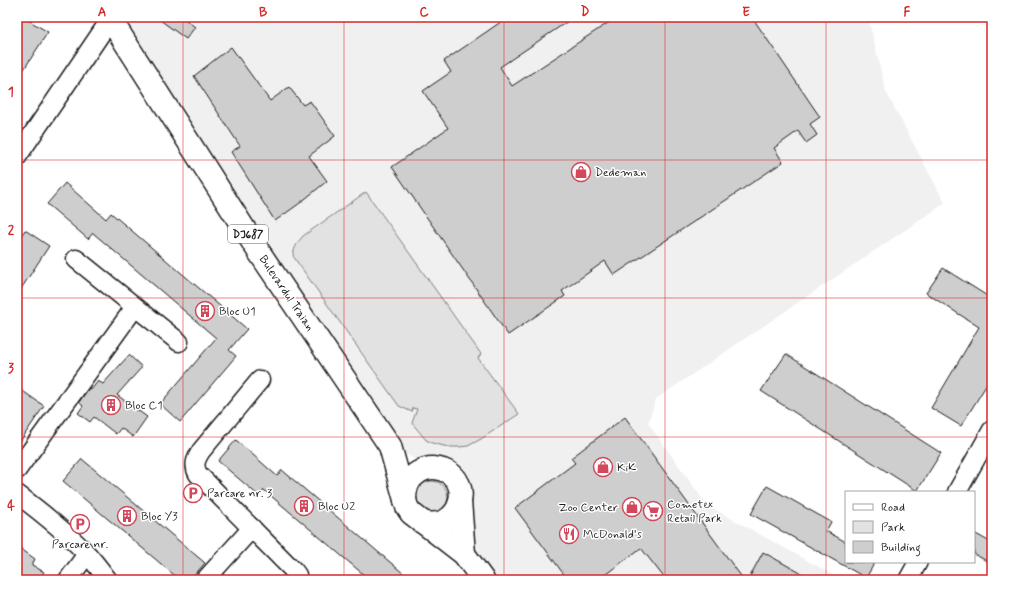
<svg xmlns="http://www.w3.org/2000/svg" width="1009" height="597" font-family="Mynerve,sans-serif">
<rect width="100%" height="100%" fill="#fff"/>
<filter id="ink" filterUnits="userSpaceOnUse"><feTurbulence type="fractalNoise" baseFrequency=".025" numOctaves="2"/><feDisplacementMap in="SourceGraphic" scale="8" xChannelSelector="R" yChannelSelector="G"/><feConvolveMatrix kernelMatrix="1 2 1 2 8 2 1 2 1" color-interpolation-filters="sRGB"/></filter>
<g filter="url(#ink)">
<path fill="#f0f0f0" d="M109,17H868L886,92L945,203L656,399L648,423L707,505L842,580H483L460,501L431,468L390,446Z"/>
<g fill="#e2e2e2" stroke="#7f7f7f">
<path d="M366,192L481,354L478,358L519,414L481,439L468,446L459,447H448L432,443L426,440L412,423L417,409L413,408L412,412L399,406L293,256C294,247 298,242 303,236Z"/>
<circle cx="432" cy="497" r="16"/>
</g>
<g fill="#cecece" stroke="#1c1c1c">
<path d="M17,17H23L48,32L17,80Z"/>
<path d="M156,17H182L195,27L186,39Z"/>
<path d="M508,17H574L500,67L512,86L617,17H752L820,117L810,124L817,135L806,143L798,131L774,148L783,162L614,275L605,261L562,291L565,296L508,335L392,167L448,128L423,91L451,72L444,61Z"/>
<path d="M231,47L270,101L289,87L303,105L310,101L335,136L309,156L327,181L300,203L275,221L231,152L240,146L194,76Z"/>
<path d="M65,183L106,219L111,213L247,329L229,350L236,356L180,422L160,404L216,338L93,233L88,239L47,204Z"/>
<path d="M25,230L49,246L17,295V242Z"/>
<path d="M943,268L992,299V376L961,426L931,408L979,327L926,293Z"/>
<path d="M786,354L941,453L917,491L761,391Z"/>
<path d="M129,355L142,367L117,395L147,417L133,437L121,428L116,434L94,417L90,422L78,413L83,406L79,402L89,388L91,390L98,381L103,384Z"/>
<path d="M17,387L44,406L17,446Z"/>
<path d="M625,417L732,564L744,580H666L641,548L598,580H568L515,508L575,463L571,458Z"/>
<path d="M236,440L277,476L282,470L411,580H370L264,490L259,496L218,461Z"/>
<path d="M82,459L205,563L190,580H180L63,481Z"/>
<path d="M767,486L831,522L826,531L846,542V562H875L866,578L751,514Z"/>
<path d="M974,533L992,543V564L974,554Z"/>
<path d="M17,546L35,559L32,565L44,572L39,580H17Z"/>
<path d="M763,552L813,580H748Z"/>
</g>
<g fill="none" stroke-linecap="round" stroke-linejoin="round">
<defs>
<g id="minor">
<path d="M17,157L112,17"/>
<path d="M76,259L179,342"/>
<path d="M260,380L201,451C196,459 193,465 198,474L294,571L297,575L298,580"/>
<path d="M17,470L135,307"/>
<path d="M957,492L992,430"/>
<path d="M17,494C41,512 65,531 86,553C94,561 101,571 108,580"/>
<path d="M68,580L87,554"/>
<path d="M205,580L252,528"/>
<path d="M908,580L918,562"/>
</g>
<g id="primary">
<path d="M109,17L259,252L390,446L407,507L411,513L464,554L483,580"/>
<path d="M405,500C405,488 408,478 419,472C427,467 435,467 443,470C475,481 461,533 422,522"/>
<path d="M460,501L464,554"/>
</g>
</defs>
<use href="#minor" stroke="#1c1c1c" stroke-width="21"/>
<use href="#primary" stroke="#1c1c1c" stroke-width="25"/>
<use href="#minor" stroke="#fff" stroke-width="18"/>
<use href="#primary" stroke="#fff" stroke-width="22"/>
</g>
</g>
<path fill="none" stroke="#d62828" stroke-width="1" stroke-opacity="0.55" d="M183,17V580M344,17V580M504,17V580M665,17V580M826,17V580M17,160H992M17,298H992M17,437H992"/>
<defs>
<symbol id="shop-ring" viewBox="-11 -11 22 22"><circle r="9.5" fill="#fff" stroke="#d1495b" stroke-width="1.5"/><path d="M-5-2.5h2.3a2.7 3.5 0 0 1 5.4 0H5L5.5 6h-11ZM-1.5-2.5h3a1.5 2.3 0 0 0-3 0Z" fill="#d1495b"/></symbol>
<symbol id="building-ring" viewBox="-11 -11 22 22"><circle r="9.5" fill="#fff" stroke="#d1495b" stroke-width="1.5"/><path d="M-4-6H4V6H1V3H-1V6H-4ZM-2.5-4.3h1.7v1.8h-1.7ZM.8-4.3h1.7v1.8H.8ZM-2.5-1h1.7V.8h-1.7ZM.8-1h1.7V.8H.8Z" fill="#d1495b"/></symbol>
<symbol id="parking-ring" viewBox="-11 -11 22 22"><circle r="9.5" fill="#fff" stroke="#d1495b" stroke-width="1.5"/><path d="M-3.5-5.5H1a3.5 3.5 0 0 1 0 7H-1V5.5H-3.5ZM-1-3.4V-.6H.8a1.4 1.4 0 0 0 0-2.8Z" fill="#d1495b"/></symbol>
<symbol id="supermarket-ring" viewBox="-11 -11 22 22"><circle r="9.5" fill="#fff" stroke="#d1495b" stroke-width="1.5"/><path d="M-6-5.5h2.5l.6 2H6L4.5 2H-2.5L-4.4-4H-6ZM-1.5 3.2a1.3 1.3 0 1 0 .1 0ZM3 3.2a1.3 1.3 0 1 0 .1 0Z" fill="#d1495b"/></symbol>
<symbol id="restaurant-ring" viewBox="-11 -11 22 22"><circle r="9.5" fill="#fff" stroke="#d1495b" stroke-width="1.5"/><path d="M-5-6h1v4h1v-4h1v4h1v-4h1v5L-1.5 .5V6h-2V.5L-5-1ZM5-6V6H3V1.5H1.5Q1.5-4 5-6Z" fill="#d1495b"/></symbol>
</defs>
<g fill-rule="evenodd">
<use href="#shop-ring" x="570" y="161" width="22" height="22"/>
<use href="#building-ring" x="194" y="300" width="22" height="22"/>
<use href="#building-ring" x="100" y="394" width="22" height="22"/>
<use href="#shop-ring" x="592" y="456" width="22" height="22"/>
<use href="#parking-ring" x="182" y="482" width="22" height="22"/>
<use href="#building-ring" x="293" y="495" width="22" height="22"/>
<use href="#shop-ring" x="621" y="496" width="22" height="22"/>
<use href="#supermarket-ring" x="642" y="500" width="22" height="22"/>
<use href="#building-ring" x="116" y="505" width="22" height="22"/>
<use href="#parking-ring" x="69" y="513" width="22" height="22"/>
<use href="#restaurant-ring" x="558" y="523" width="22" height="22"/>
</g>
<g text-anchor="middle" stroke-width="3" stroke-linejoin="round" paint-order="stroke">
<rect fill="#fff" stroke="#606060" stroke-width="1" x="228" y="225" width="40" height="18" rx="3"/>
<g font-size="11" font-weight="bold" fill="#1c1c1c">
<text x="248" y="238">DJ687</text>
</g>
<g font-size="12" fill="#1c1c1c" stroke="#fff" text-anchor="start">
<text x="595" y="176">Dedeman</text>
<text x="219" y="315">Bloc U1</text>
<text x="125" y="409">Bloc C1</text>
<text x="617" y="471">KiK</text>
<text x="207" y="497">Parcare nr. 3</text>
<text x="667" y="508">Cometex<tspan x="667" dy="14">Retail Park</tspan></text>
<text x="318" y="510">Bloc U2</text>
<text x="618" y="511" text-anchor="end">Zoo Center</text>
<text x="141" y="520">Bloc Y3</text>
<text x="583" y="538">McDonald's</text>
<text x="80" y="548" text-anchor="middle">Parcare nr.</text>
</g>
<g font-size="12" fill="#1c1c1c" stroke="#fff">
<text transform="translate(287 293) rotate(56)" y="4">Bulevardul Traian</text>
</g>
</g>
<rect width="1009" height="597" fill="none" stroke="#fff" stroke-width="44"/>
<rect x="845" y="491" width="130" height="72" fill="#ffffff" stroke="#a4a4a4"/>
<rect x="853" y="504" width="20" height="6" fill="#ffffff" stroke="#a4a4a4"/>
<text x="881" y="511" font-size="12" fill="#1c1c1c">Road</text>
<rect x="853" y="521" width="20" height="12" fill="#e2e2e2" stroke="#a4a4a4"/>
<text x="881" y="531" font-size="12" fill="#1c1c1c">Park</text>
<rect x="853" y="541" width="20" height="12" fill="#cecece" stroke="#a4a4a4"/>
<text x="881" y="551" font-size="12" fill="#1c1c1c">Building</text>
<rect x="22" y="22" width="965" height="553" fill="none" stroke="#d62828" stroke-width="1.5"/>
<g font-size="13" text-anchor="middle" font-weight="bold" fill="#d62828">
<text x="102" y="16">A</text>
<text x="263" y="16">B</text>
<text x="424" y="16">C</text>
<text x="585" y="16">D</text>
<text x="746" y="16">E</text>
<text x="907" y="16">F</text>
<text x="11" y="96">1</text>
<text x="11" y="234">2</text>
<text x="11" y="372">3</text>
<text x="11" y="510">4</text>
</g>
</svg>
